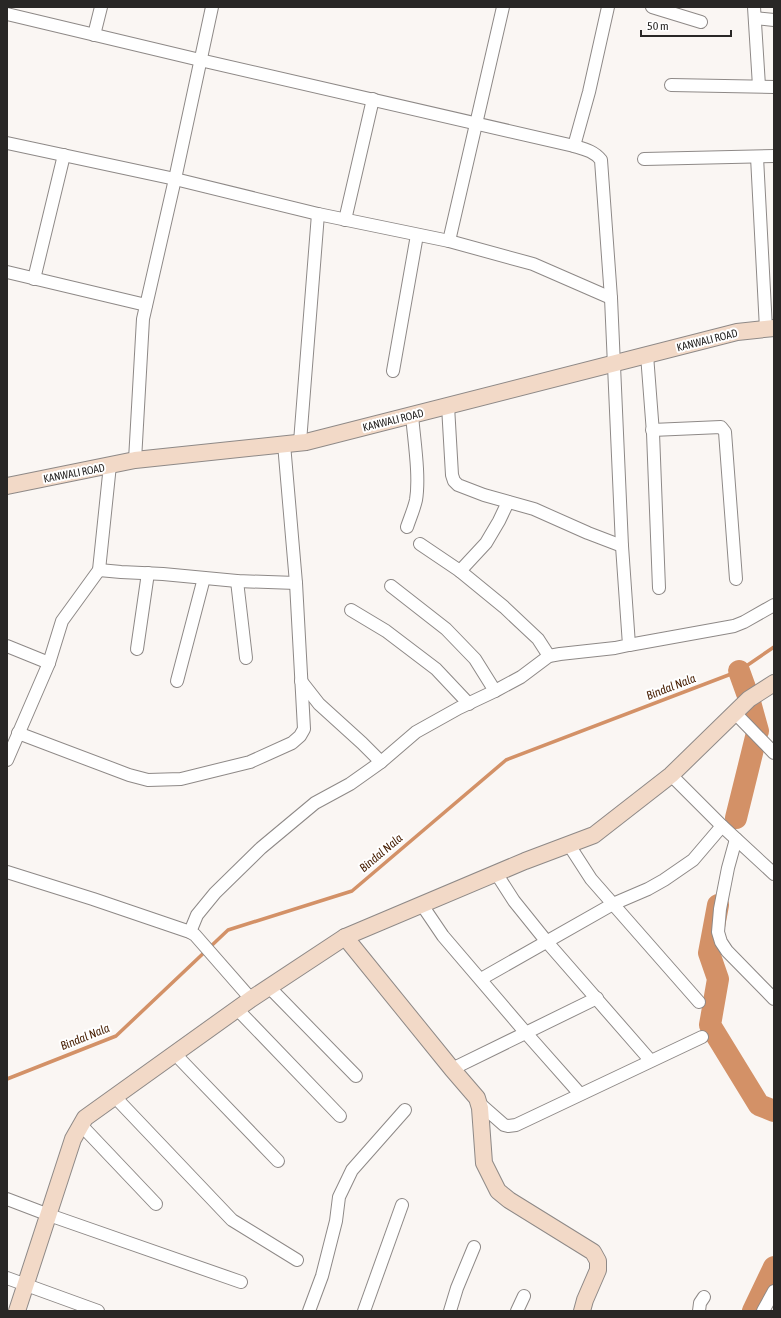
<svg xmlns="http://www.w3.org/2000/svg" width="781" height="1318" font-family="'Asap Condensed',sans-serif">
<rect width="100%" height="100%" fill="#faf6f3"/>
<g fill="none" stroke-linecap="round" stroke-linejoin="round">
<path stroke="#d39167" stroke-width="3.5" d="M7,1079L116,1036L228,930L352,891L506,760L739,671L774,647"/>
<g stroke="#d39167" stroke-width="22">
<path d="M739,671L748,696"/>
<path d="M750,702L758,731"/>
<path d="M736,818L756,737"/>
<path d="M718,905L709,953L718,979L710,1025L759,1105L774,1111"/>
<path d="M753,1311L774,1267"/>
</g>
<defs>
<g id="street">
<path d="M652,7L701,22"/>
<path d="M754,7L759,86"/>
<path d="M7,14L200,60L574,146C584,149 594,151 601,160L611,298L622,546L629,645L615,648L560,654L549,656L521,677L495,691L459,708L416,732L381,762L350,784L315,803L261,848L215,893L197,915L190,932"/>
<path d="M755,18L774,20"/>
<path d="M94,35L101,7"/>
<path d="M671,85L774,87"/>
<path d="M7,143L175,179L318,214L449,241L533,264L611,298"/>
<path d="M574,146L589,92L608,7"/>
<path d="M757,157L766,329"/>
<path d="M644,159L774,156"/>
<path d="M345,220L373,99"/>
<path d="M449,241L503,7"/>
<path d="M7,272L146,305"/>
<path d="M34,279L64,155"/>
<path d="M647,355L653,433L659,588"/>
<path d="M393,371L417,235"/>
<path d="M448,406L452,475L454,481L458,485L484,495L534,509L588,533L622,546"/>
<path d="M652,430L721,427L725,432L736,579"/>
<path d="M300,442L318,214"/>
<path d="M135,460L143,319L175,179L212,7"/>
<path d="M407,527C410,518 414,509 416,500C420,476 414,440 412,415"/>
<path d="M420,544L460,571L504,607L538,639L549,656"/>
<path d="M99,570L121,572L163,574L237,581L296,583"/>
<path d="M460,571L486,543L499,521L508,502"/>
<path d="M237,581L246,658"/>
<path d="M391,586L446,629L475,659L495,691"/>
<path d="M351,610L386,631L436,669L469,704"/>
<path d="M629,645L734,626L744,622L774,605"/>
<path d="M7,646L49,663"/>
<path d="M137,649L148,573"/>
<path d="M177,681L204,578"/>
<path d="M301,681L319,704L362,743L381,762"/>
<path d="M735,713L774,753"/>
<path d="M18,733L129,775L148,780L181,779L250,762L292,743L300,736L304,729L296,583L284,444"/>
<path d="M7,760L49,663L62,621L99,570L110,465"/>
<path d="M671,775L722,826L774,874"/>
<path d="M736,839L728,868L720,909L718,932L721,942L727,951L774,999"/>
<path d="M569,845L591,879L699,1002"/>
<path d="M7,872L93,899L190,932L195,935L251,999"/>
<path d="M496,873L514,901L547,942L650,1060"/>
<path d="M422,905L443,936L526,1033L580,1094"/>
<path d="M481,979L613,904L648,889L664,880L693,860L722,826"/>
<path d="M269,987L356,1076"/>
<path d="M237,1009L340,1116"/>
<path d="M175,1054L278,1161"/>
<path d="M452,1069L597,998"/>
<path d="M115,1097L232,1220L297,1260"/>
<path d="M479,1103L504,1125L508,1126L516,1125L702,1037"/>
<path d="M81,1125L156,1204"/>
<path d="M7,1199L49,1215L241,1282"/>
<path d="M7,1278L98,1311"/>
<path d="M309,1311L322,1276L336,1221L339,1197L352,1170L405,1110"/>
<path d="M364,1311L402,1205"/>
<path d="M450,1311L457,1288L474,1247"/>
<path d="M517,1311L524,1296"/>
<path d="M699,1311L700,1303L704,1297"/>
<path d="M763,1311L774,1291"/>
</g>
<g id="secondary">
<path d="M7,486L135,460L306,442L737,332L774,328"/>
<path d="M345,937L452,1069L477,1098L480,1108L484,1163L498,1191L509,1200L593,1252L598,1261V1270L585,1300L582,1311"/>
<path d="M17,1311L73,1139L85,1118L251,999L345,937L525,861L594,835L671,775L749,699L774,683"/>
</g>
</defs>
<use href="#street" stroke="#8e8987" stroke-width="14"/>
<use href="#secondary" stroke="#8e8987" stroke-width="18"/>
<use href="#street" stroke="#fff" stroke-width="12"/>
<use href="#secondary" stroke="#f2d9c7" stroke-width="16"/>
</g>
<g text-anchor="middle" stroke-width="4" stroke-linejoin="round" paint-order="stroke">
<g font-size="11" fill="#292726" stroke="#fff">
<text transform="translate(707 340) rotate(-14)" y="4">KANWALI ROAD</text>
<text transform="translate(393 420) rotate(-14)" y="4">KANWALI ROAD</text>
<text transform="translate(74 473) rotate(-11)" y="4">KANWALI ROAD</text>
</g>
<g font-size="12" font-style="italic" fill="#461d00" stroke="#fff">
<text transform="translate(671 687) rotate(-21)" y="4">Bindal Nala</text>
<text transform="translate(381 853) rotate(-40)" y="4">Bindal Nala</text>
<text transform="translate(85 1037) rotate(-22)" y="4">Bindal Nala</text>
</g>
</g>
<rect width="781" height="1318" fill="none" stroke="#292726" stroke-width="16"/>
<path d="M641 30v6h90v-6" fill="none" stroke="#292726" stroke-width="2"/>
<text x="647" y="30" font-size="12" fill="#292726" stroke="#ffffff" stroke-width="3" paint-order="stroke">50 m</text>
</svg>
